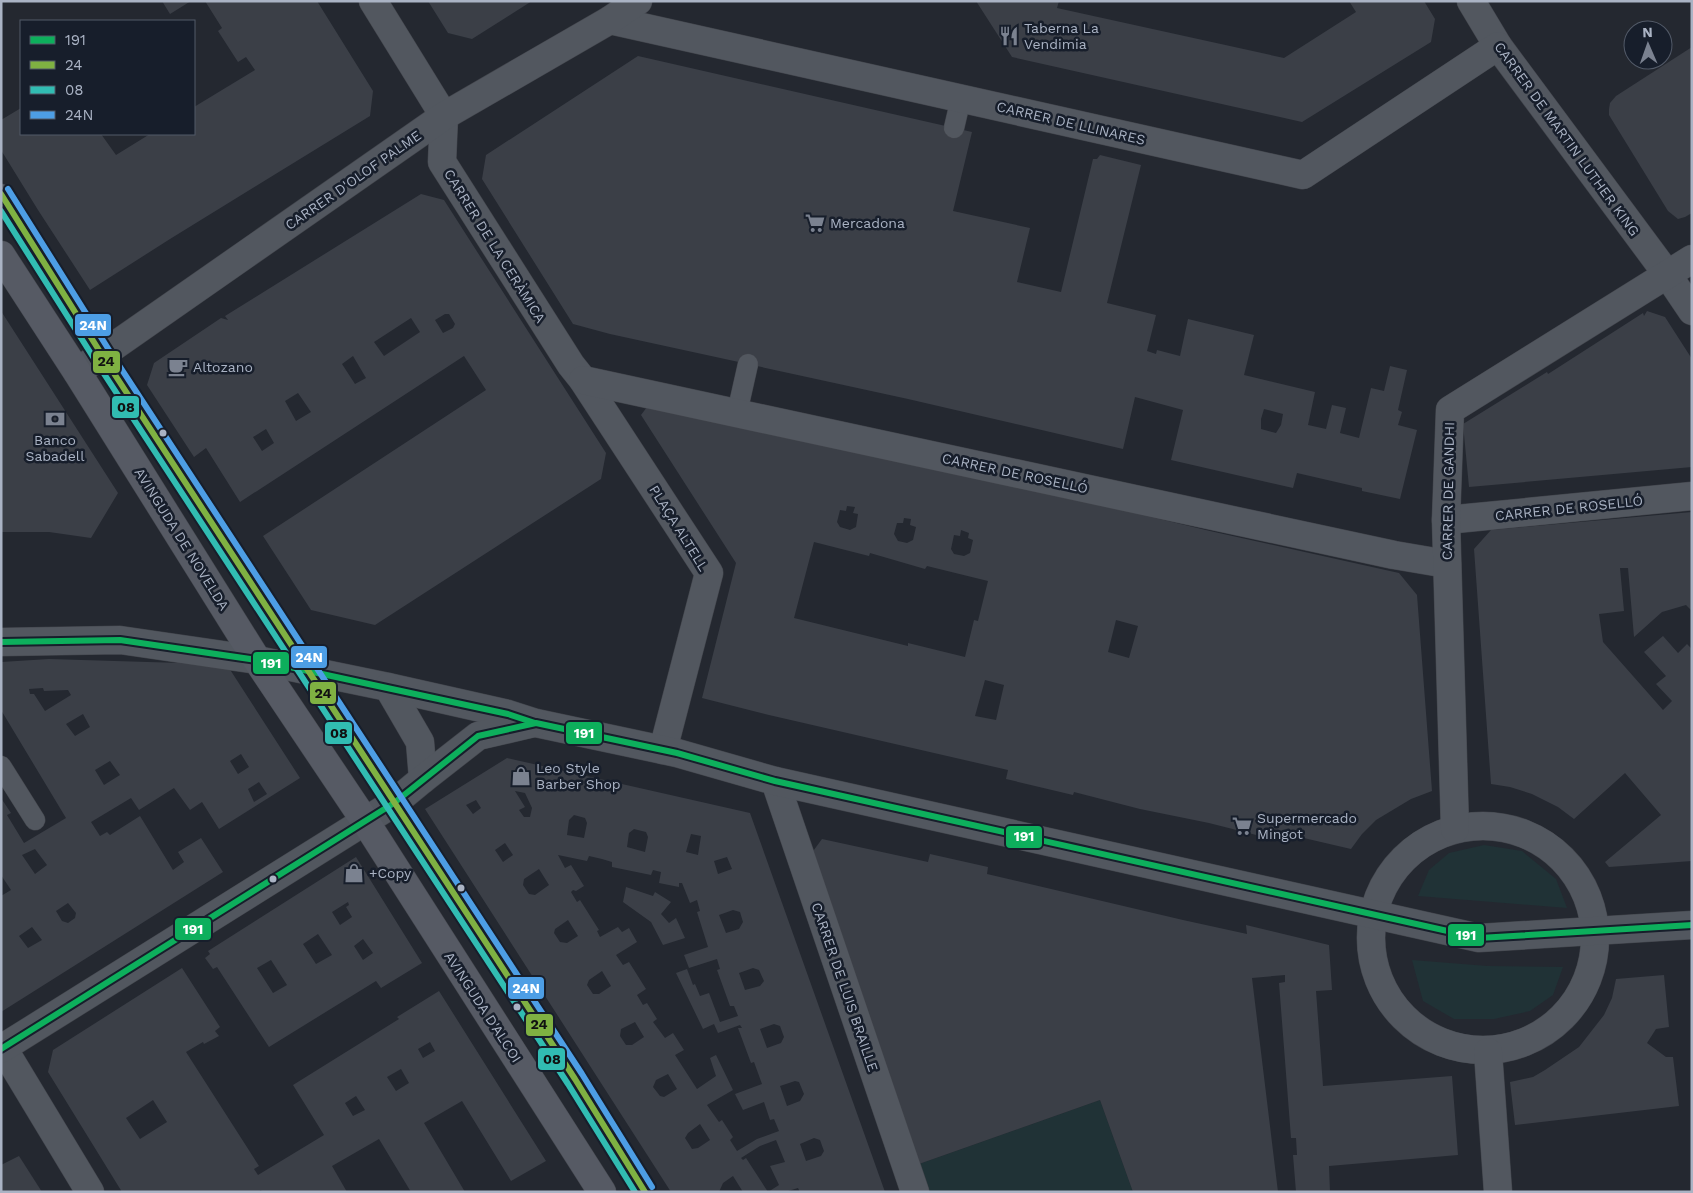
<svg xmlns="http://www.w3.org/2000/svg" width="1693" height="1193" font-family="'Work Sans',sans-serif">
<rect width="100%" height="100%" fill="#242830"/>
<g fill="#203236">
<path d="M1484,845L1522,851L1556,879L1567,908L1418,896L1429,870L1449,853Z"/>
<path d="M1412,960L1487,966L1563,967L1553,995L1530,1011L1494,1019H1454L1423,1001Z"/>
<path d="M1100,1100L1133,1192H929L919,1164Z"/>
</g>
<g fill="#3b3f47" fill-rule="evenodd">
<path d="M162,1H191L170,14Z"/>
<path d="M205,1H317L373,91L370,116L170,239L90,290L38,210L1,150V120L21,108V134H101L116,155L150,134H194V107L255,70L246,57L238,62L218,31L222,28Z"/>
<path d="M428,1H532L472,39L448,33Z"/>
<path d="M976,1H1059L1057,8L1284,58L1356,12L1349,1H1424L1435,19L1431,42L1302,122L1012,57Z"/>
<path d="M1692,47V213L1685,217L1678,219L1668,211L1609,115V109L1610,103L1616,96Z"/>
<path d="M638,56L972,132L953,211L1030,228L1017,282L1061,292L1093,159H1097L1100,155L1141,165L1107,303L1156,315L1147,351L1156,354L1157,350L1180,356L1188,319L1254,335L1244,375L1315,392L1308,425L1326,429L1332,405L1346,408L1340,433L1359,438L1371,388L1384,391L1390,366L1407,370L1398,410L1402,412L1398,425L1417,430L1400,499L1362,491V488L1297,473L1293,488L1171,460L1183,410L1135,397L1123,449L908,399L610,334L573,324L482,179L486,155ZM1264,409L1283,414L1281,425L1276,433L1261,429V419Z"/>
<path d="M421,194L444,200L606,453L601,479L375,625L311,610L263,536L486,390L464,356L240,502L206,448L194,457L147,385L154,363L221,318L228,320L225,316ZM445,314H449L455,324L453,328L443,333L435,320ZM411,318L420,332L384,356L374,342ZM353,356L366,378L355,384L342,364ZM298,393L311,412L296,421L285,401ZM266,429L274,443L262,451L253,437Z"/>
<path d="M1,311L118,493L91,538L49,532H1Z"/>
<path d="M1647,311L1665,317L1692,359V467L1469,487L1463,424L1547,372L1548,374L1643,313L1644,316Z"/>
<path d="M650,403L1076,499L1210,531L1399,573L1417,595L1432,791L1411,799L1376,820L1362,834L1351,849L1278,832L1276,840L1209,823L1140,809L1074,792L1073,795L1006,779L1008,770L769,715L702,698L736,563L641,415ZM847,506L855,507L853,513L858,514L856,527L850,530L840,527L837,522L840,510L846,511ZM904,518L911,519L910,525L916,527L913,540L907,543L898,541L894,534L897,523H903ZM961,530L969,533L968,538L973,540L970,553L964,556L954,554L951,549L954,535L960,536ZM814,542L869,556L870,553L925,569L927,566L988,581L978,621L974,620L965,657L908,643V646L794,618ZM1116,620L1138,626L1129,658L1108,652ZM985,680L1004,685L996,720L975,716Z"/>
<path d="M1692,512V611L1686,605L1662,612L1634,637L1628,568H1620L1624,611L1599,614L1603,642L1663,710L1672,701L1656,684L1666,676L1644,652L1663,636L1678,653L1687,644L1692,649V861L1609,867L1605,862L1661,815L1625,773L1574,819L1558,807L1532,794L1510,787L1491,784L1474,549L1491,530Z"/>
<path d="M49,659L181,663L229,668L300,778L219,829L202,802L190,810L174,788L139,810L131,798L91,822L100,836L107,832L110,835L140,816L173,870L184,862L178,852L201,838L223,872L1,1012V896L11,890L1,875V798L11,813L7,815L24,843L66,818L1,710V662ZM43,688L44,691L68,690L71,695L45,711L34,694H30L29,689ZM83,714L90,727L75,736L66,724ZM241,754L249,767L238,774L230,761ZM110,761L120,775L104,785L95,770ZM259,782L267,794L254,802L248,789ZM35,849L47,865L35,874L22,855ZM68,903L76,913L75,918L68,923L62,921L56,911ZM32,927L42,940L28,948L19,936Z"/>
<path d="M507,758L750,813L885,1192H800L798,1188L785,1192H768L779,1185L770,1166L785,1162L776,1140L760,1146L741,1158L743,1160L746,1158L768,1192H743L733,1176L723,1183L719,1192H671L425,809ZM515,791L525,793L532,808L530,817H524L519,810L525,807ZM476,800L481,808L473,814L466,805ZM574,815L585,818L587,823L584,838L567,835L569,820ZM634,829L646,832L648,837L645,852L627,847L629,833ZM691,834L701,836L698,855L686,852ZM505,843L513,855L503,862L495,850ZM558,855L587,861L589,856L602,859L612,862V867L651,875L653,870L661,872L659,883L679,887V883H682L690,903L697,900L700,911L697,912L708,947L684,955L689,968L717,959L720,969L717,970L730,1006H734L738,1016L720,1022L709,993L700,996L695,984L693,985L687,969L676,973L703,1029L714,1024L718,1033L740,1025L742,1028H738L751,1063L754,1062L762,1084L735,1094L743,1110L764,1102L770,1120L774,1119L779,1131L757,1139L737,1151L730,1140L733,1137L722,1120L719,1122L707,1105L733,1090L716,1055L710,1058L716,1076L697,1089L675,1055L684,1050L673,1033L665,1038L653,1022L657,1019L647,1003L643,1005L637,995L646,989L629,962L623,965L616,955L637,942L629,928L622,932L618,927L600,937L597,931L599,930L580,900L577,902L571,892L573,890L576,891L584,886L571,865L565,868ZM727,857L732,869L718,874L714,861ZM539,869L549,885L535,895L529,894L523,885L524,879ZM733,910L740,912L743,922L739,929L726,933L719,915ZM568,920L578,936L567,943L560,942L554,933L555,929ZM753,968L759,970L764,981L760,986L745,990L739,973ZM602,971L611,986L599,994H593L587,985L589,980ZM635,1022L644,1037L632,1045H626L620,1036L621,1029ZM774,1024L780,1026L784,1037L781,1043L767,1048L760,1029ZM668,1074L677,1089L664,1097L660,1096L653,1087L656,1080ZM795,1081L799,1082L804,1094L800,1101L787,1106L780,1086ZM700,1124L710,1140L698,1148L692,1149L685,1138L688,1133ZM814,1138L820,1140L824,1151L821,1156L806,1161L800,1144Z"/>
<path d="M822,839L928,862L930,854L988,867L987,874L1183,920L1247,934L1246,925L1329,945L1332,990L1316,991L1323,1086L1452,1076L1458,1155L1329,1166L1330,1192H1296L1293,1155H1297L1296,1138H1291L1279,983L1285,982V975L1252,978L1278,1192H1133L1100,1100L919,1164L808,858Z"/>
<path d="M356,857L422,963L381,988L376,981L269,1047L217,967L213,969L205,958L210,954L208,951ZM348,902L349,905L346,907L352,917L340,925L332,912ZM318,934L332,955L316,964L303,944ZM363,939L373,953L363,960L354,946ZM271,960L287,985L273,993L257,968Z"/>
<path d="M626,887L653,896L655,892L671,902L661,914L669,923L676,918L685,938L663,945L651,922L623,902Z"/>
<path d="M182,968L220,1027L215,1031L219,1036L204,1044L203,1042L186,1052L259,1166L254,1169L258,1175L324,1135L293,1085L399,1019L397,1017L439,991L546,1161L511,1181L462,1101L424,1123L465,1192H411L379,1139L332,1166L347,1192H262L261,1190L258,1192H122L48,1072L53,1050ZM430,1042L435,1051L423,1058L418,1049ZM401,1069L409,1083L396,1091L387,1077ZM356,1096L365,1110L353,1116L345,1103ZM153,1100L167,1122L140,1139L126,1118Z"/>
<path d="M1664,975L1669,1027L1656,1029L1647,1043L1666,1057H1673L1679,1106L1515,1125L1510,1082L1533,1077L1545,1070L1579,1047L1604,1015L1612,998L1616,979Z"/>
<path d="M19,1156L42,1192H1V1165Z"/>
</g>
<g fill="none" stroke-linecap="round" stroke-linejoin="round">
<defs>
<g id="service">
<path d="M954,128L961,98"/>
<path d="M1,194L102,355L575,1079L645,1192"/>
<path d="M737,413L748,364"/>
<path d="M1,766L35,820"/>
</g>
<g id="minor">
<path d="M373,1L444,116L442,162L571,365L583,380L709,573L663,750"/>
<path d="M1471,1L1498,46L1667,274L1692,311"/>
<path d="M610,20L1303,175L1498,46"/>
<path d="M77,372L444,116L610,20L638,1"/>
<path d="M583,380L1394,555L1447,564"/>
<path d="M1446,520L1692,496"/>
<path d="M775,781L915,1192"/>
<circle cx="1483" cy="938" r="112"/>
<path d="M1455,829L1446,520L1450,410L1692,259"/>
<path d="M3,1048L90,1192"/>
<path d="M1488,1052L1498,1192"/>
</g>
<g id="tertiary">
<path d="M1,642L120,640L257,660L388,687L508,714L536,723L677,753L775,781L1479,938L1692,925"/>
<path d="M388,687L420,742L423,779"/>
<path d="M1,1049L394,803L423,779L478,736L534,723"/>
</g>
<path id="secondary" d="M1,255L77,372L257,660L365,821L602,1192"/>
</defs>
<use href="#service" stroke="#41444b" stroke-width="21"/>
<use href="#minor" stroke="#41444b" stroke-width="29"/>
<use href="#tertiary" stroke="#41444b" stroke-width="29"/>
<use href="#secondary" stroke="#41444b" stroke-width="29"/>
<use href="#service" stroke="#52575f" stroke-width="20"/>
<use href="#minor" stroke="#52575f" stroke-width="28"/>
<use href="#tertiary" stroke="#52575f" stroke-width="28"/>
<use href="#secondary" stroke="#565a64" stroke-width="28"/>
<defs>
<g id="bus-1">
<path d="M1,642L120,640L257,660L508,714L535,723"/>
<path d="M1,1049L394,803L478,736L536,723L677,753L775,781L1479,938L1692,925"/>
</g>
<path id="bus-2" d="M1,194L102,355L575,1079L645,1192"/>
<path id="bus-3" d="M1,211L95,360L568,1084L635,1192"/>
<path id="bus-4" d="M8,189L109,350L582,1074L652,1187"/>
</defs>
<use href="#bus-1" stroke="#171e2b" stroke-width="10"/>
<use href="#bus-2" stroke="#171e2b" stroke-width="10"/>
<use href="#bus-3" stroke="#171e2b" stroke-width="10"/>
<use href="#bus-4" stroke="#171e2b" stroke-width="10"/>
<use href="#bus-1" stroke="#0daf5c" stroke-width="6"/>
<use href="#bus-2" stroke="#7fb142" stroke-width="6"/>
<use href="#bus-3" stroke="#31bcb2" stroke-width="6"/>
<use href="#bus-4" stroke="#4d9ee5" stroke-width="6"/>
</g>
<defs>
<symbol id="restaurant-bare" viewBox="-9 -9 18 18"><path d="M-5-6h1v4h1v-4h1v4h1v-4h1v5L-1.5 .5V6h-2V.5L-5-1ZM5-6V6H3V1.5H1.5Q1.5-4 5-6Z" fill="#7b8290" stroke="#171e2b" stroke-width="2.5" paint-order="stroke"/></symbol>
<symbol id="supermarket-bare" viewBox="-9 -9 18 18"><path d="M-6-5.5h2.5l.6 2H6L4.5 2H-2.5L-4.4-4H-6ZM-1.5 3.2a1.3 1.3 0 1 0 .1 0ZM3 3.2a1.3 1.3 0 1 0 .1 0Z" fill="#7b8290" stroke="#171e2b" stroke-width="2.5" paint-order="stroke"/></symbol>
<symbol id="cafe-bare" viewBox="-9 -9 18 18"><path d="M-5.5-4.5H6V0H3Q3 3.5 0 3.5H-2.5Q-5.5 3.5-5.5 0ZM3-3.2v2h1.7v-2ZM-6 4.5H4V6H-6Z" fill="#7b8290" stroke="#171e2b" stroke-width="2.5" paint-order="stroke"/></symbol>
<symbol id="bank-bare" viewBox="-9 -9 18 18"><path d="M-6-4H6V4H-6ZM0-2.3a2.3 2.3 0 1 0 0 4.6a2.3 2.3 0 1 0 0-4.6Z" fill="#7b8290" stroke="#171e2b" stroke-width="2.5" paint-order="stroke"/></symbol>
<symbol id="shop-bare" viewBox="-9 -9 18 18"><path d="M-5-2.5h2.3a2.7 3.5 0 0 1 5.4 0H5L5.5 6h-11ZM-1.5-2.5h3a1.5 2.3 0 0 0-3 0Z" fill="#7b8290" stroke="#171e2b" stroke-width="2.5" paint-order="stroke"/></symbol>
</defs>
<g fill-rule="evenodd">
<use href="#restaurant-bare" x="995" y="22" width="28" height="28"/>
<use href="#supermarket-bare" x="801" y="209" width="28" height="28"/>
<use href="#cafe-bare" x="164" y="353" width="28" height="28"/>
<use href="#bank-bare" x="41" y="405" width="28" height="28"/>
<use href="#shop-bare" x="507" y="762" width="28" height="28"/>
<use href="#supermarket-bare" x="1228" y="812" width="28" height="28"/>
<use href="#shop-bare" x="340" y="859" width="28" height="28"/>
</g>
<g fill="#aab3c4" stroke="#171e2b" stroke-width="2">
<circle cx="163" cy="433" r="4.5"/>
<circle cx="273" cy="879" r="4.5"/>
<circle cx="461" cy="888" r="4.5"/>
<circle cx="517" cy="1007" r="4.5"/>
</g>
<g text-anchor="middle" stroke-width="5" stroke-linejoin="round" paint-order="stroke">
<g font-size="14" fill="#aab3c4" stroke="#171e2b" text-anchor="start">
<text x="1024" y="33">Taberna La<tspan x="1024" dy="16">Vendimia</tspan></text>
<text x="830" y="228">Mercadona</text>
<text x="193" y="372">Altozano</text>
<text x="55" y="445" text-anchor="middle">Banco<tspan x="55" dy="16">Sabadell</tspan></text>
<text x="536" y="773">Leo Style<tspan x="536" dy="16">Barber Shop</tspan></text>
<text x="1257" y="823">Supermercado<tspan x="1257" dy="16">Mingot</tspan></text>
<text x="369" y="878">+Copy</text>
</g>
<g font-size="14" fill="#aab3c4" stroke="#171e2b">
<text transform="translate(1071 123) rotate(13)" y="5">CARRER DE LLINARES</text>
<text transform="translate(1567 139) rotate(54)" y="5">CARRER DE MARTIN LUTHER KING</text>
<text transform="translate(353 180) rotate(-35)" y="5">CARRER D'OLOF PALME</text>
<text transform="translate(495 246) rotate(58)" y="5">CARRER DE LA CERÀMICA</text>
<text transform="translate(1015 473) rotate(12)" y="5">CARRER DE ROSELLÓ</text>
<text transform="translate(1448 491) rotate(-89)" y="5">CARRER DE GANDHI</text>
<text transform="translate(1569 508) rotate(-6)" y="5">CARRER DE ROSELLÓ</text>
<text transform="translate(679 528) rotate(58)" y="5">PLAÇA ALTELL</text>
<text transform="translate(182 539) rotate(58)" y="5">AVINGUDA DE NOVELDA</text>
<text transform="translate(845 987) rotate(71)" y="5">CARRER DE LUIS BRAILLE</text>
<text transform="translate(483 1007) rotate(57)" y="5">AVINGUDA D'ALCOI</text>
</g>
</g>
<g stroke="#171e2b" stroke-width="2">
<rect x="74" y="313" width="38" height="24" rx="5" fill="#4d9ee5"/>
<rect x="92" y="350" width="29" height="24" rx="5" fill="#7fb142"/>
<rect x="111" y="395" width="29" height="24" rx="5" fill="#31bcb2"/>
<rect x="290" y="645" width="38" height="24" rx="5" fill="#4d9ee5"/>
<rect x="252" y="651" width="38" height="24" rx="5" fill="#0daf5c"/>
<rect x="309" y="681" width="28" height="24" rx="5" fill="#7fb142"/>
<rect x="324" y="721" width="29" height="24" rx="5" fill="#31bcb2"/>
<rect x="565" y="721" width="38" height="24" rx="5" fill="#0daf5c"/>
<rect x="1005" y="825" width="38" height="24" rx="5" fill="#0daf5c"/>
<rect x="174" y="917" width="38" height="24" rx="5" fill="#0daf5c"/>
<rect x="1447" y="923" width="38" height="24" rx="5" fill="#0daf5c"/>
<rect x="507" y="976" width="38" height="24" rx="5" fill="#4d9ee5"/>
<rect x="525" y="1013" width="29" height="24" rx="5" fill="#7fb142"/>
<rect x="537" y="1047" width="29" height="24" rx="5" fill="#31bcb2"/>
</g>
<g font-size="14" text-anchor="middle" font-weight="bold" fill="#fff">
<text x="93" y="330">24N</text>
<text x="309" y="662">24N</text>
<text x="271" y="668">191</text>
<text x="584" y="738">191</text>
<text x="1024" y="841">191</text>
<text x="193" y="934">191</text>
<text x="1466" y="940">191</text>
<text x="526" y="993">24N</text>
</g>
<g font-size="14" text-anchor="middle" font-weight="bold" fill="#111">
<text x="106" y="366">24</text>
<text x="126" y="412">08</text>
<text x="323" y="698">24</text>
<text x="339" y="738">08</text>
<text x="539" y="1029">24</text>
<text x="552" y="1064">08</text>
</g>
<rect width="1693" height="1193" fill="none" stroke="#aab3c4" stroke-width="5"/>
<rect x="20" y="20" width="175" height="115" fill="#171e2b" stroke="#525a68"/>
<rect x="30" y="36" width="25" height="8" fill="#0daf5c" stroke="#525a68"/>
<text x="65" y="45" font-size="15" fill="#aab3c4">191</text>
<rect x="30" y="61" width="25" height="8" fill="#7fb142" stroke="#525a68"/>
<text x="65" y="70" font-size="15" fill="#aab3c4">24</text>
<rect x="30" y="86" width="25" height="8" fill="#31bcb2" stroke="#525a68"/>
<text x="65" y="95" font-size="15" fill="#aab3c4">08</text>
<rect x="30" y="111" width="25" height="8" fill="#4d9ee5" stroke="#525a68"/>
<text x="65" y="120" font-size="15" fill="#aab3c4">24N</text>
<g transform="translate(1648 45) rotate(358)"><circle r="24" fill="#171e2b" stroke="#525a68"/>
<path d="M0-4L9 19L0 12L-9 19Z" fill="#7b8290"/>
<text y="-8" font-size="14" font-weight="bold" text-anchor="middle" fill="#aab3c4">N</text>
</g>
</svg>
